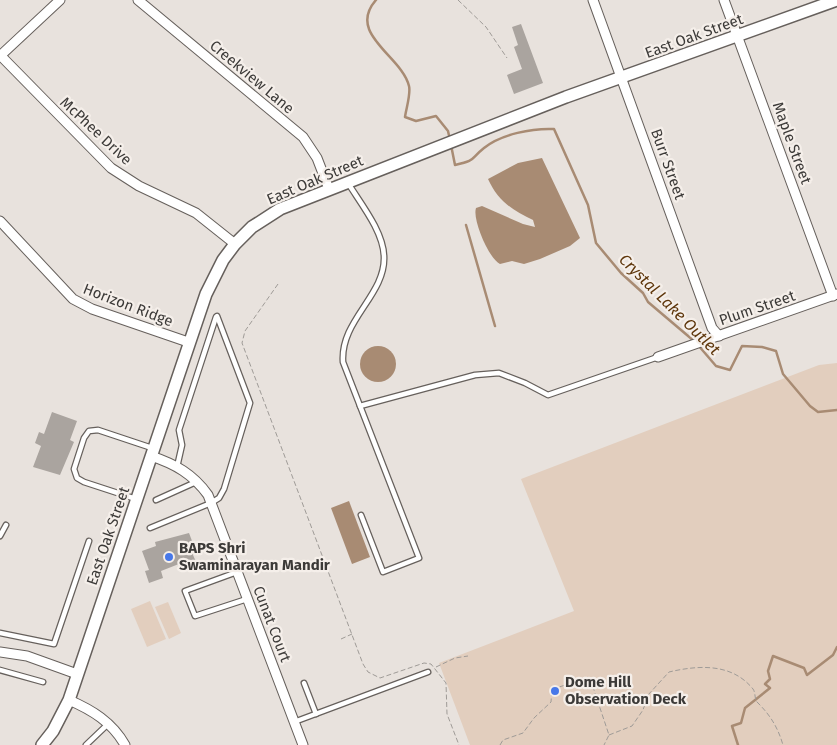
<svg xmlns="http://www.w3.org/2000/svg" width="837" height="745" font-family="'Fira Sans',sans-serif">
<rect width="100%" height="100%" fill="#e8e2dd"/>
<g fill="#e2cebe">
<path d="M837,363V745H470L439,663L574,611L521,479L819,365Z"/>
<path d="M150,601L166,639L147,647L131,609Z"/>
<path d="M168,602L181,633L169,639L155,607Z"/>
</g>
<g fill="#a88b73">
<path d="M542,158L580,238L570,246L540,259L524,264L512,261L500,264C489,259 472,219 476,208L482,206L523,224L535,227L533,220C512,210 498,201 488,179L518,163Z"/>
<circle cx="378" cy="364" r="18"/>
<path d="M349,501L370,557L352,564L331,508Z"/>
</g>
<g fill="none" stroke-linecap="round" stroke-linejoin="round">
<g stroke="#a88b73" stroke-width="2.5">
<path d="M376,0C346,34 402,56 409,86C411,94 406,109 405,117L416,121L436,116L448,131L450,140"/>
<path d="M451,145L455,165C477,160 469,160 484,148C501,134 533,128 554,129L588,205L596,243L621,273L643,293L648,302L694,341"/>
<path d="M466,225L495,326"/>
<path d="M698,345L716,366L730,370L742,346L762,347L776,351L783,374L810,406L818,412L837,410"/>
<path d="M738,745L732,726L741,723L745,708L770,688L765,684L770,679L768,671L773,656L804,668L807,675L833,655L837,647"/>
</g>
</g>
<g fill="#aaa49f">
<path d="M521,24L543,83L514,94L507,75L522,69L514,47L518,45L512,27Z"/>
<path d="M52,412L77,421L70,440L74,442L60,475L33,467L41,446L35,443L39,432L44,434Z"/>
<path d="M189,533L197,554L193,555L197,564L186,567L184,562L161,571L163,578L149,583L145,571L149,570L142,551L156,546L155,542Z"/>
</g>
<g fill="none" stroke-linecap="round" stroke-linejoin="round">
<defs>
<g id="service">
<path d="M348,183C361,204 383,231 384,256C386,295 340,320 343,362L419,558L383,572L361,515"/>
<path d="M360,406L475,375L499,373L525,383L548,395L658,357"/>
<path d="M177,467L182,445L179,430L216,317"/>
<path d="M136,499L84,482L77,478L74,469L84,438L89,431L98,430L152,448"/>
<path d="M156,500L196,482"/>
<path d="M150,528L211,503L219,498L224,489L250,403L217,316"/>
<path d="M0,536L6,525"/>
<path d="M237,572L185,591L195,616L247,599"/>
<path d="M0,633L54,644L89,541"/>
<path d="M0,670L43,682"/>
<path d="M304,683L316,714"/>
<path d="M294,722L428,672"/>
<path d="M86,745L108,724"/>
</g>
<g id="minor">
<path d="M138,0L303,137L317,158L329,189"/>
<path d="M593,0L712,328L719,336"/>
<path d="M724,0L833,296"/>
<path d="M0,55L111,168L139,186L196,213L235,244"/>
<path d="M0,56L60,0"/>
<path d="M0,221L73,299L92,309L188,342"/>
<path d="M658,357L837,294"/>
<path d="M151,456C175,464 193,474 208,495L303,745"/>
<path d="M0,652L27,656L77,674"/>
<path d="M69,700C92,710 112,722 125,745"/>
</g>
<path id="tertiary" d="M42,745L53,731L69,700L206,294L223,260L235,244L252,227L280,209L566,97L837,0"/>
</defs>
<use href="#service" stroke="#66605c" stroke-width="7"/>
<use href="#minor" stroke="#66605c" stroke-width="11"/>
<use href="#tertiary" stroke="#66605c" stroke-width="14"/>
<g stroke="#9f9b97" stroke-width="1" stroke-dasharray="5 2.5" stroke-linecap="butt">
<path d="M458,0L486,27L507,58"/>
<path d="M278,284L245,331L242,343L363,664L368,672L380,678L424,663L431,664L446,683L447,714L459,745"/>
<path d="M341,639L352,634"/>
<path d="M436,667L455,658L468,656"/>
<path d="M609,735L632,726L643,710L648,695L669,672C699,665 732,663 753,689C756,693 754,700 758,703C771,716 778,728 783,745"/>
<path d="M500,745L503,740L523,733L534,718L551,702L552,689L583,680L591,681L609,735L604,745"/>
</g>
<use href="#service" stroke="#fff" stroke-width="4.5"/>
<use href="#minor" stroke="#fff" stroke-width="9"/>
<use href="#tertiary" stroke="#fff" stroke-width="11"/>
</g>
<g fill="#4778e9" stroke="#f5efea" stroke-width="2">
<circle cx="169" cy="557" r="5"/>
<circle cx="555" cy="691" r="5"/>
</g>
<g text-anchor="middle" stroke-width="4.5" stroke-linejoin="round" paint-order="stroke">
<g font-size="15" fill="#3c3a38" stroke="#f5efea">
<text transform="translate(694 36) rotate(-20)" y="5">East Oak Street</text>
<text transform="translate(252 77) rotate(40)" y="5">Creekview Lane</text>
<text transform="translate(96 131) rotate(43)" y="5">McPhee Drive</text>
<text transform="translate(792 143) rotate(70)" y="5">Maple Street</text>
<text transform="translate(668 164) rotate(70)" y="5">Burr Street</text>
<text transform="translate(315 180) rotate(-23)" y="5">East Oak Street</text>
<text transform="translate(128 305) rotate(21)" y="5">Horizon Ridge</text>
<text transform="translate(757 308) rotate(-19)" y="5">Plum Street</text>
<text transform="translate(108 536) rotate(-71)" y="5">East Oak Street</text>
<text transform="translate(272 624) rotate(69)" y="5">Cunat Court</text>
</g>
<g font-size="15" font-weight="bold" fill="#3c3a38" stroke="#f5efea" text-anchor="start">
<text x="179" y="553">BAPS Shri<tspan x="179" dy="17">Swaminarayan Mandir</tspan></text>
<text x="565" y="687">Dome Hill<tspan x="565" dy="17">Observation Deck</tspan></text>
</g>
<g font-size="16" font-style="italic" fill="#5e360b" stroke="#f5efea">
<text transform="translate(670 304) rotate(45)" y="6">Crystal Lake Outlet</text>
</g>
</g>
</svg>
